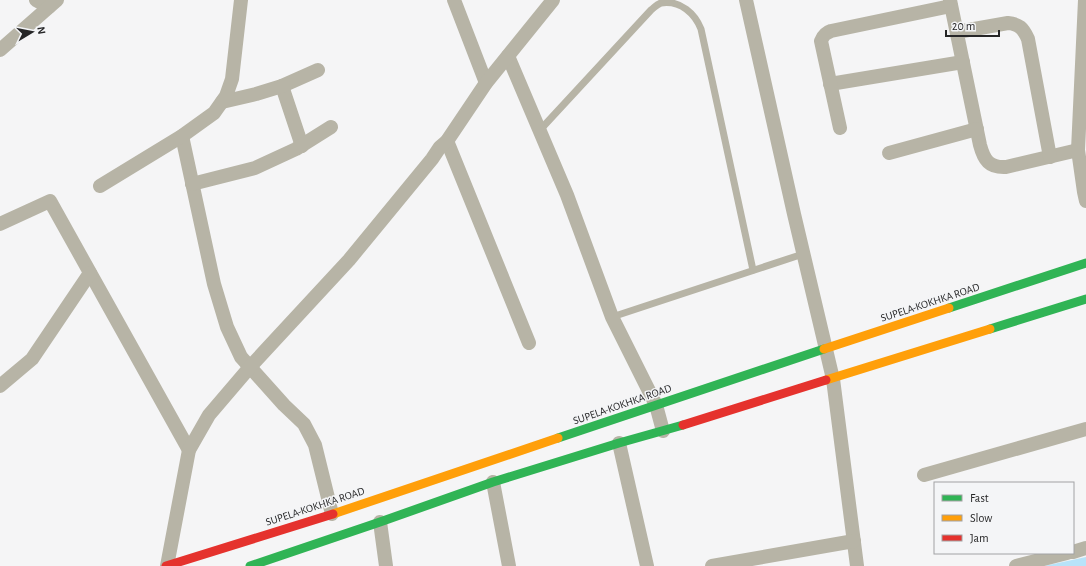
<svg xmlns="http://www.w3.org/2000/svg" width="1086" height="566" font-family="'Alegreya Sans',sans-serif">
<rect width="100%" height="100%" fill="#f5f5f6"/>
<path fill="#b8e3f9" d="M1086,557V566H1044Z"/>
<g fill="none" stroke-linecap="round" stroke-linejoin="round">
<g stroke="#b7b4a6" stroke-width="7">
<path d="M540,130L651,10C654,8 657,4 661,3C681,0 695,14 701,29L753,270"/>
<path d="M612,317L803,254"/>
</g>
<g stroke="#b7b4a6" stroke-width="14">
<path d="M36,0L49,7"/>
<path d="M454,0L486,83"/>
<path d="M746,0L794,214L833,379L857,566"/>
<path d="M950,0L980,145C984,160 989,168 1006,167L1078,150"/>
<path d="M1085,0L1078,150L1084,192L1086,201"/>
<path d="M957,32L1008,23C1019,24 1023,28 1028,39L1050,157"/>
<path d="M0,50L57,0"/>
<path d="M508,56L567,195L612,317L656,405L663,431"/>
<path d="M830,84L963,62"/>
<path d="M282,86L302,146"/>
<path d="M222,102L256,94L282,86L318,70"/>
<path d="M840,128L821,41C823,36 825,33 831,31L951,6"/>
<path d="M182,136L214,284L227,327L241,357L284,405L304,424L315,445L332,514"/>
<path d="M447,141L529,343"/>
<path d="M889,153L977,129"/>
<path d="M192,184L255,168L296,149L331,127"/>
<path d="M100,186L182,136L214,113L226,96L232,79L241,0"/>
<path d="M0,224L50,201L189,450"/>
<path d="M0,386L32,359L90,273"/>
<path d="M619,443L647,566"/>
<path d="M924,475L1086,429"/>
<path d="M493,482L509,566"/>
<path d="M380,522L386,566"/>
<path d="M1073,552L1086,548"/>
<path d="M167,566L189,450L209,415L250,367L349,260L432,159L440,147L447,141L486,83L553,0"/>
<path d="M712,566L854,541"/>
<path d="M1016,566L1067,553"/>
</g>
<g stroke="#30b455" stroke-width="9">
<path d="M949,308L1086,263"/>
<path d="M990,329L1086,299"/>
<path d="M558,438L824,349"/>
<path d="M250,566L380,522L493,482L619,443L683,425"/>
</g>
<g stroke="#ff9f0a" stroke-width="9">
<path d="M824,349L949,308"/>
<path d="M826,380L990,329"/>
<path d="M333,514L558,438"/>
</g>
<g stroke="#e5322d" stroke-width="9">
<path d="M683,425L826,380"/>
<path d="M166,566L333,514"/>
</g>
</g>
<g text-anchor="middle" stroke-width="3" stroke-linejoin="round" paint-order="stroke">
<g font-size="11" fill="#262627" stroke="#f4f5f7">
<text transform="translate(930 302) rotate(-18)" y="4">SUPELA-KOKHKA ROAD</text>
<text transform="translate(622 404) rotate(-19)" y="4">SUPELA-KOKHKA ROAD</text>
<text transform="translate(315 506) rotate(-18)" y="4">SUPELA-KOKHKA ROAD</text>
</g>
</g>
<rect x="934" y="482" width="140" height="72" fill="#f4f5f7" stroke="#a2a2a4"/>
<rect x="942" y="495" width="20" height="6" fill="#30b455" stroke="#a2a2a4"/>
<text x="970" y="502" font-size="12" fill="#262627">Fast</text>
<rect x="942" y="515" width="20" height="6" fill="#ff9f0a" stroke="#a2a2a4"/>
<text x="970" y="522" font-size="12" fill="#262627">Slow</text>
<rect x="942" y="535" width="20" height="6" fill="#e5322d" stroke="#a2a2a4"/>
<text x="970" y="542" font-size="12" fill="#262627">Jam</text>
<g transform="translate(32 32) rotate(80)" stroke="#f4f5f7" stroke-width="3" paint-order="stroke">
<path d="M0-3L7 15L0 10L-7 15Z" fill="#262627"/>
<text y="-6" font-size="11" font-weight="bold" text-anchor="middle" fill="#262627">N</text>
</g>
<path d="M946 30v6h53v-6" fill="none" stroke="#262627" stroke-width="2"/>
<text x="952" y="30" font-size="12" fill="#262627" stroke="#f4f5f7" stroke-width="3" paint-order="stroke">20 m</text>
</svg>
